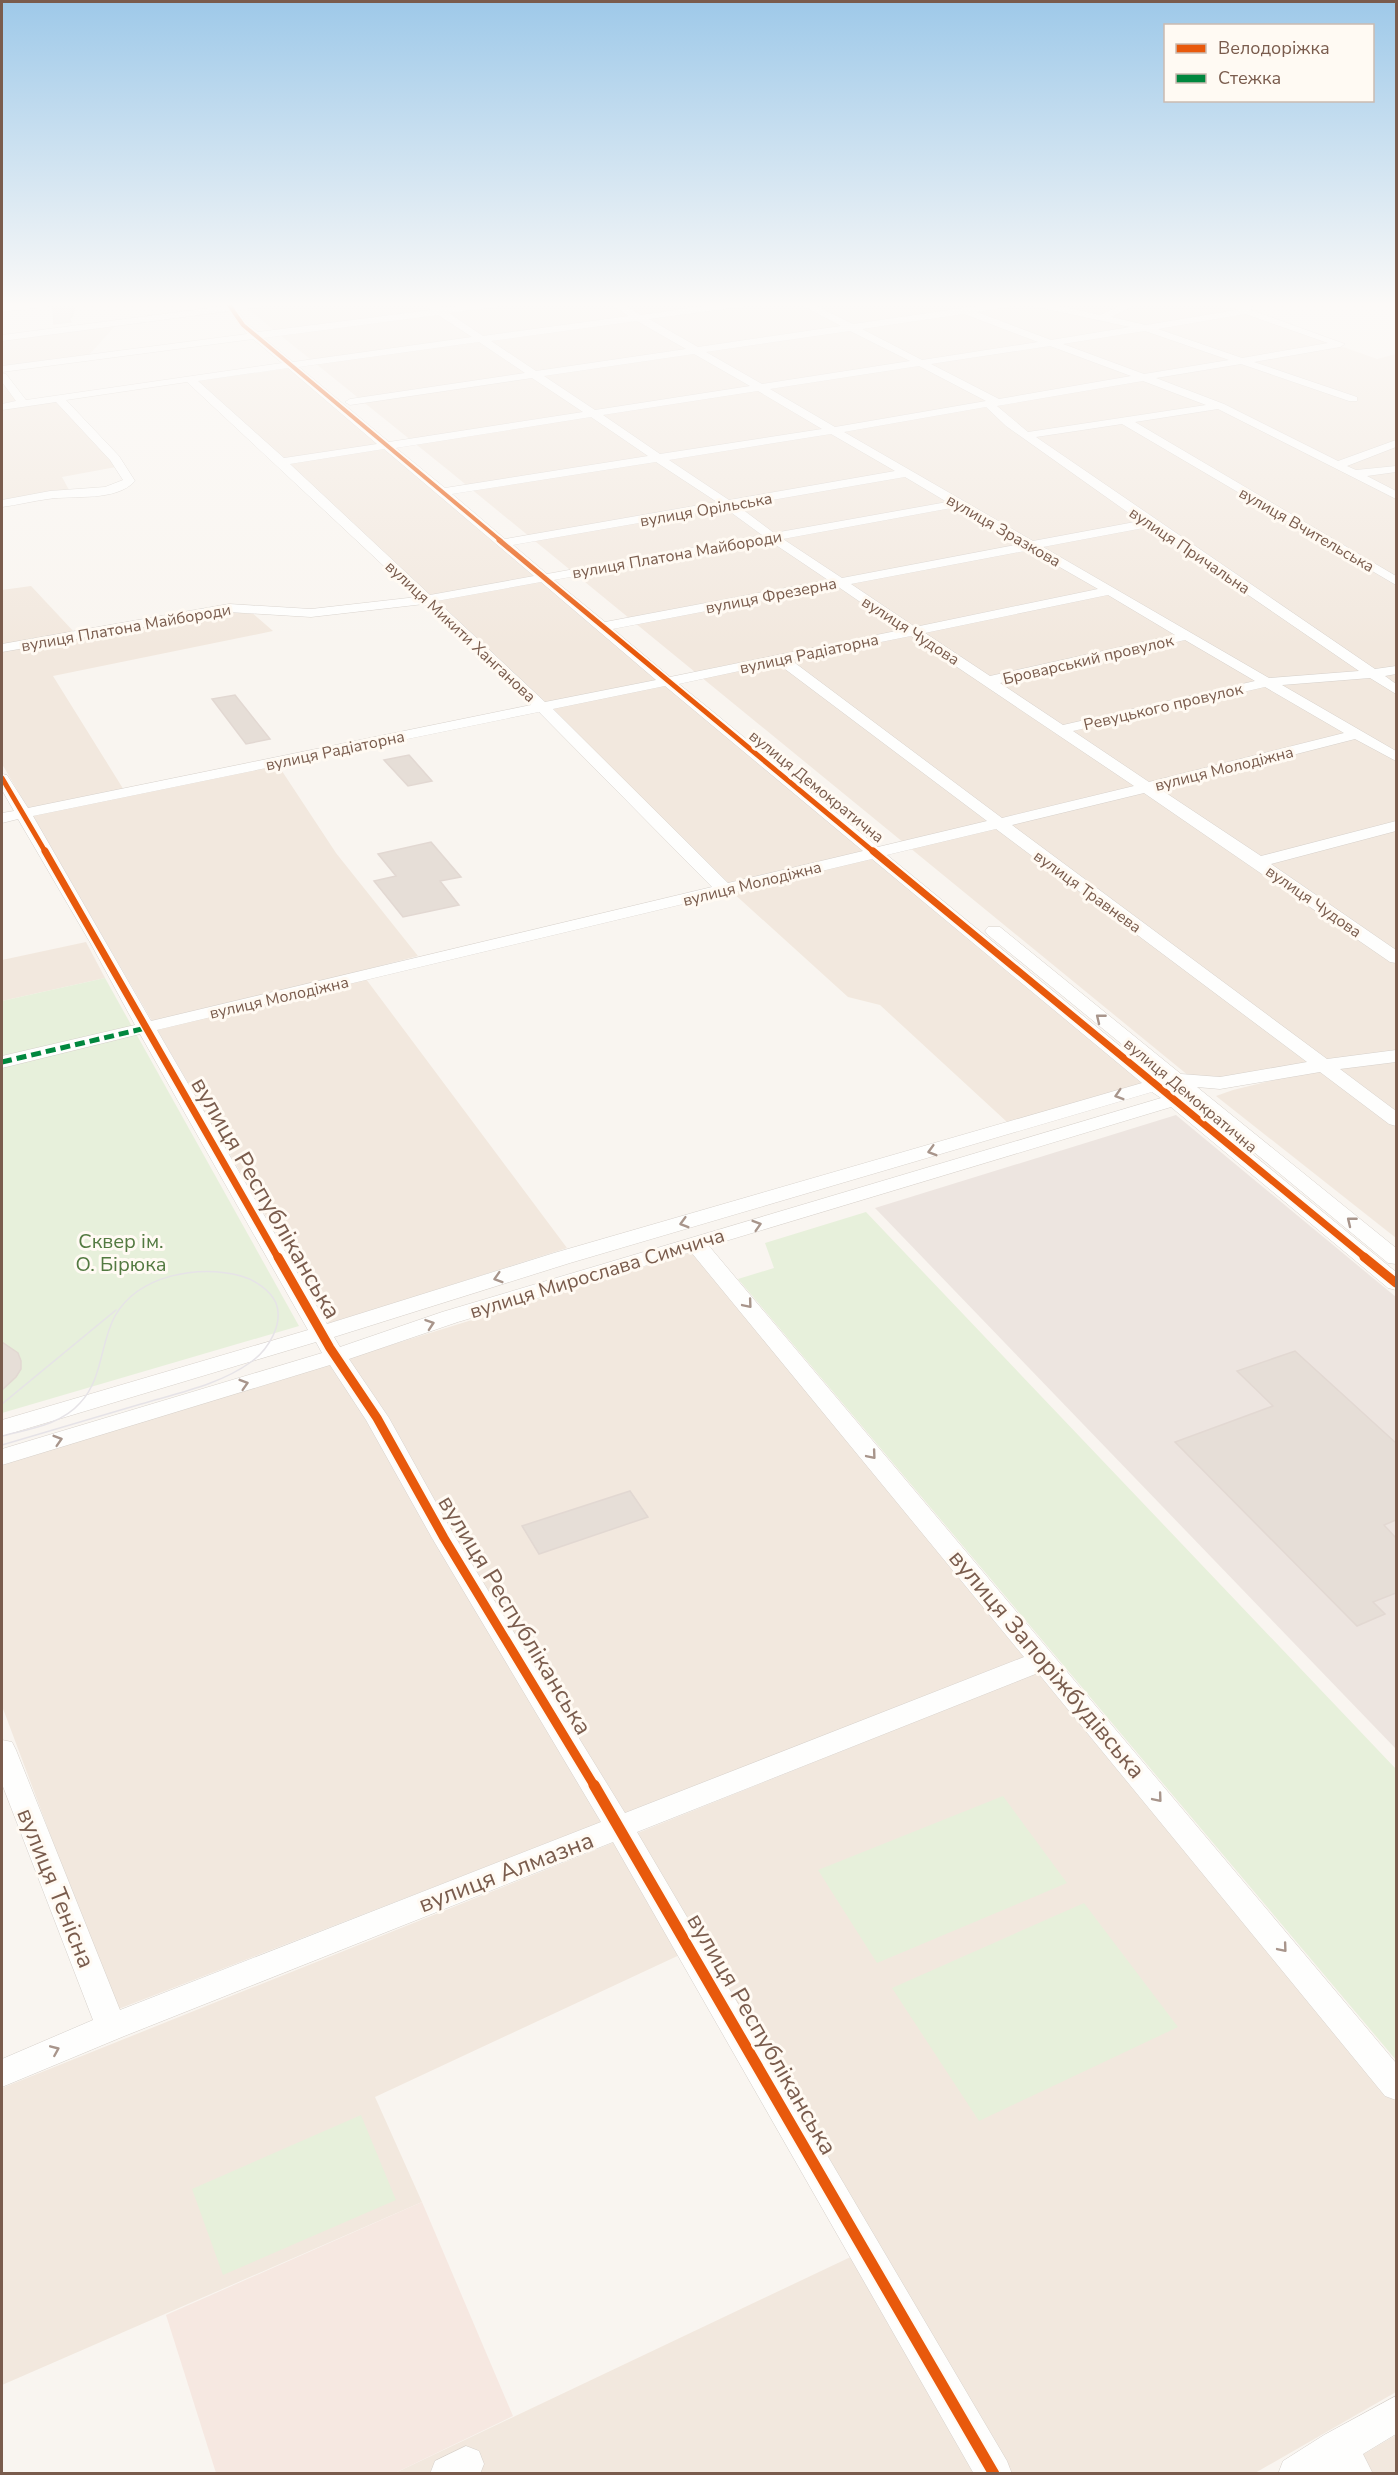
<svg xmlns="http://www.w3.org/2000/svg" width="1398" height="2475" font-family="'Nunito Sans',sans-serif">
<rect width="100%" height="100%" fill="#f9f5f0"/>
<g fill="#f2e8de">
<path d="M239,302H1202L1237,309L1377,359L1396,354V1051L1325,1060L1215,1080L1189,1076L448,470Z"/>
<path d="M117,324L87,357L2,368V339Z"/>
<path d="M291,368L1146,1083L1007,1122L880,1005L848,997L731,891L551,709L198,381Z"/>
<path d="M2,382L20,406L56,400L116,467L62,477L69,490L2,502Z"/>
<path d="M31,586L74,632L2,644V590Z"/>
<path d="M229,610H249L273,631L53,676L127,795L278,765L336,853L418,956L360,971L567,1248L329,1324L2,764V651Z"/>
<path d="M86,942L105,978L2,1001V960Z"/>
<path d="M1396,1059V1238L1216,1096L1233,1090L1320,1069Z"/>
<path d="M695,1251L1031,1656L116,2010L2,1706V1465Z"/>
<path d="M1044,1670L1396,2097V2392L1255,2473H395L878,2244L701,1945L375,2097L422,2202L2,2385V2088Z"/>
<path d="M1396,2435V2473H1332Z"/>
</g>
<path fill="#f6e8e1" d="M422,2202L513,2416L395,2473H216L166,2315Z"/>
<path fill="#ede5e0" d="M1176,1115L1396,1297V1749L875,1208Z"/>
<g fill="#e7f0db">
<path d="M105,978L299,1326L2,1413V1001Z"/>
<path d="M866,1212L1396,1769V2060L738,1279L774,1268L765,1243Z"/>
<path d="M1003,1796L1067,1883L877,1963L818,1870Z"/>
<path d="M1084,1903L1178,2027L979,2121L892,1988Z"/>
<path d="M361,2115L396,2200L223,2275L192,2189Z"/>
</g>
<g fill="#e6ded7" stroke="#e2d8d2" stroke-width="1.5">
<path d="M76,302L72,317L69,318L71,322L54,324L53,308Z"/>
<path d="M235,695L270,739L246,744L212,699Z"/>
<path d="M409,755L432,781L408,786L384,760Z"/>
<path d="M431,842L461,877L440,881L459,905L403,917L374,881L396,876L378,854Z"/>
<path d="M2,1342L18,1353L21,1361V1369L16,1377L2,1390Z"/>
<path d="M1295,1351L1396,1443V1520L1384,1525L1396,1538V1593L1373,1602L1385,1614L1357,1626L1175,1442L1273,1406L1237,1371Z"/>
<path d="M630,1491L648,1517L539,1554L522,1526Z"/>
</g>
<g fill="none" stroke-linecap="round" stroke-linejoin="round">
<defs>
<g id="minor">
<path d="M36,302H64L59,305L2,312V306Z"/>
<path d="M222,302H232L234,305L281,302L276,305L237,310L246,323L258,332L431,310L421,302H432L442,308L489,302H516L511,305L449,313L483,336L629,316L607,302H619L641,315L733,302H759L754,305L649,319L698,347L841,326L796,302H808L853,324L1005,302H1041L1100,315L1129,302H1142L1111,317L1146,325L1242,309L1244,304L1247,303L1252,306L1251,310L1345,344L1340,347L1254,362L1357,397V401H1349L1241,364L1156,378L1224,404L1338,461L1396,440V447L1347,466L1356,470L1396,466V472L1367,476L1396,491V499L1218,409L1135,422L1396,576V585L1122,424L1036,437L1375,669L1396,666V674L1385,676L1396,684V694L1370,678L1282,685L1396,751V761L1355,739L1160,789L1261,856L1396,821V831L1271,864L1396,950V963L1390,962L1144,793L1012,825L1327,1059L1396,1050V1062L1340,1069L1396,1111V1126L1389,1124L1320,1072L1220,1089L1197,1087L1396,1248V1264L1388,1263L1192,1101L1189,1102L1396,1272V1290L1388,1288L1171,1107L709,1246L1396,2063V2100L1385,2096L1038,1673L637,1832L1007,2461L1012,2474H974L613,1842L122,2037L2,2087V2059L93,2020L2,1784V1740L12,1742L16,1750L120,2010L601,1822L432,1538L366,1420L330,1365L2,1465V1449L322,1353L316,1342L2,1436V1420L308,1330L140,1034L2,1068V1056L135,1025L91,944L18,819L2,823V813L14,811L2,790V774L7,775L28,808L531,705L424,604L311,617L229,612L2,652V644L229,604L311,609L417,597L187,382L66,400L119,456L135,481C116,502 74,495 48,499C33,501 17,505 2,507V500L50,491L105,487L123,480L110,460L56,402L2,410V404L16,401L2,382V373L6,374L26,400L282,363L253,339L2,372V366L247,334L229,311L2,341V335L225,306ZM1026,304L1028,305L1130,327L1051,340L977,312ZM964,314L1038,342L922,360L862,329ZM1245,314L1328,343L1242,358L1158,329ZM438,315L472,337L293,362L264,338ZM637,321L686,349L536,371L491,341ZM850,331L910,361L762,384L706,352ZM1145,331L1229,360L1144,374L1063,344ZM479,342L525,373L350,399L345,402L350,405L532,378L583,412L389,442L299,367ZM1050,346L1131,376L999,399L931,364ZM694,354L750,386L595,410L544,376ZM919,366L986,401L835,427L770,389ZM288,368L377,444L284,458L198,381ZM1143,381L1206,405L1028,432L997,406ZM758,391L822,429L660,454L603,415ZM986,407L1006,426L1140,521L1033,541L844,432ZM591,417L648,456L445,488L396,448ZM831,434L895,471L729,500L669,460ZM384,449L534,576L430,595L290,464ZM656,462L717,502L505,539L452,494ZM905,477L947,502L774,533L738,506ZM957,507L1020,544L842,578L783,539ZM725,508L762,535L547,574L513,545ZM1149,527L1359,671L1269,678L1043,547ZM770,541L828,580L605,622L554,580ZM1030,550L1098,589L915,627L851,584ZM541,582L656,680L545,702L437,601ZM837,586L901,630L670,677L613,629ZM1108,595L1175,635L990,676L925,633ZM911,636L1134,786L1002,818L791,660ZM1185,640L1255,681L1063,725L1000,683ZM777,663L987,821L878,847L679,684ZM665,686L863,851L728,883L553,709ZM1265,687L1344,733L1149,782L1073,731ZM539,712L712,887L151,1021L33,816ZM996,829L1307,1062L1220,1077L1181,1074L1000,927H988L985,931L988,935L1162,1077L1159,1078L887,855ZM872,859L1142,1083L554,1253L327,1324L157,1030ZM1172,1086L1181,1093H1178L1170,1087ZM1152,1092L1161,1098L442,1312L340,1347L334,1337L570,1263ZM691,1252L1024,1657L625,1813L454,1535L389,1418L349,1359L458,1322Z"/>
<path d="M1396,2396V2434L1363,2454L1373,2474H1278L1283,2461L1324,2435Z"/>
<path d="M466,2446L479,2451L484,2464L480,2474H430L435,2461Z"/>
</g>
</defs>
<use href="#minor" stroke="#d7d1cb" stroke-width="1"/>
<use href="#minor" fill="#fefefd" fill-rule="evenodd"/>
<g stroke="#e6e3e7" stroke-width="1.5">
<path d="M2,1404L116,1310"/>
<path d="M2,1436C28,1429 61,1425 80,1403C103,1379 100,1343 115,1316C138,1275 199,1264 241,1276C255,1280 270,1290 276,1303C284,1324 268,1350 251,1362C219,1385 178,1393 141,1404C95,1418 48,1431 2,1445"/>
</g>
<path stroke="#00873e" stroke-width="5" stroke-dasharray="10 5" stroke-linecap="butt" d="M2,1062L146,1028"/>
<defs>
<path id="cycleway-far4" d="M227,302L243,325L501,541"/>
<g id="cycleway-far3">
<path d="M499,540L875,853"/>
<path d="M2,778L46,853"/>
</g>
<g id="cycleway-far2">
<path d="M45,851L278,1258"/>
<path d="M873,851L1366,1258"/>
</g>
<g id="cycleway-far1">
<path d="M278,1257L330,1348L377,1418L444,1538L595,1787"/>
<path d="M1364,1257L1396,1283"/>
</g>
<path id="cycleway" d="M594,1785L994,2474"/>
</defs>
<use href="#cycleway-far4" stroke="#fffaf3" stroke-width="6"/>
<use href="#cycleway-far3" stroke="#fffaf3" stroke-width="8"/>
<use href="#cycleway-far2" stroke="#fffaf3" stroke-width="10"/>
<use href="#cycleway-far1" stroke="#fffaf3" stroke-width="13"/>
<use href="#cycleway" stroke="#fffaf3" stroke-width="15"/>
<use href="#cycleway-far4" stroke="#e8590c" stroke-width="4"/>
<use href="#cycleway-far3" stroke="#e8590c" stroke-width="5"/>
<use href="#cycleway-far2" stroke="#e8590c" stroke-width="7"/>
<use href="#cycleway-far1" stroke="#e8590c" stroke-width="9"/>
<use href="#cycleway" stroke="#e8590c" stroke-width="11"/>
</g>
<defs><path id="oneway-chevron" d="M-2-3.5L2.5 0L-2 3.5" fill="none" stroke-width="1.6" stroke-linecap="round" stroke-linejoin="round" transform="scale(1.5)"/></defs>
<g stroke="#a8958b">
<use href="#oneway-chevron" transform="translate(1100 1018) rotate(-141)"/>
<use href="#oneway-chevron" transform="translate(1119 1095) rotate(163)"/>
<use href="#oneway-chevron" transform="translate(932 1151) rotate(164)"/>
<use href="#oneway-chevron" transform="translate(1351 1221) rotate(-141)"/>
<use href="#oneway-chevron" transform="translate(684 1223) rotate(164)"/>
<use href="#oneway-chevron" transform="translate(757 1225) rotate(-17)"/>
<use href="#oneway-chevron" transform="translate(498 1278) rotate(163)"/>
<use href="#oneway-chevron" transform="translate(748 1304) rotate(50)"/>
<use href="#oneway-chevron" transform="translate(430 1324) rotate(-19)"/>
<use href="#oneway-chevron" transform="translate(244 1384) rotate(-17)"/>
<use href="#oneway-chevron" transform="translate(58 1440) rotate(-17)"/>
<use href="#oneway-chevron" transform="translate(872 1455) rotate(50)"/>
<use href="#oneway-chevron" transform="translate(1158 1798) rotate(50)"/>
<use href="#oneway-chevron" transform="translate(1283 1948) rotate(50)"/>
<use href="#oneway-chevron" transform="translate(55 2050) rotate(-23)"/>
</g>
<linearGradient id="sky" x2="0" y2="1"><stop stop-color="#9ec9e9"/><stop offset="0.47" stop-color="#fcfaf8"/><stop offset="1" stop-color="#fcfaf8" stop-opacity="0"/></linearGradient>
<rect width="1398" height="648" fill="url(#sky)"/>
<g text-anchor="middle" stroke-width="6" stroke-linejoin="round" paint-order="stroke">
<g font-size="16" fill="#7a5c4d" stroke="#fffaf3">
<text transform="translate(706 509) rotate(-10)" y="6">вулиця Орільська</text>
<text transform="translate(1307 529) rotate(30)" y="6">вулиця Вчительська</text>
<text transform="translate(1004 530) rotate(30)" y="6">вулиця Зразкова</text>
<text transform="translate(1190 550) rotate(34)" y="6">вулиця Причальна</text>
<text transform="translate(677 554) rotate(-10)" y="6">вулиця Платона Майбороди</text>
<text transform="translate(771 595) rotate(-11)" y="6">вулиця Фрезерна</text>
<text transform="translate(126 627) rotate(-10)" y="6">вулиця Платона Майбороди</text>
<text transform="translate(911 630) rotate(33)" y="6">вулиця Чудова</text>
<text transform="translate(461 631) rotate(43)" y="6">вулиця Микити Ханганова</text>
<text transform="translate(809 653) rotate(-12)" y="6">вулиця Радіаторна</text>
<text transform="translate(1088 659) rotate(-13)" y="6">Броварський провулок</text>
<text transform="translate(1163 706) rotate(-13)" y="6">Ревуцького провулок</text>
<text transform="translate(335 750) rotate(-12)" y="6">вулиця Радіаторна</text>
<text transform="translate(1224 768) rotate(-14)" y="6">вулиця Молодіжна</text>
<text transform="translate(817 786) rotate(39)" y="6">вулиця Демократична</text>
<text transform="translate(752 883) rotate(-14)" y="6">вулиця Молодіжна</text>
<text transform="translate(1088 891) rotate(36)" y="6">вулиця Травнева</text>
<text transform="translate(1314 901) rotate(35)" y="6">вулиця Чудова</text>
<text transform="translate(279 997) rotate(-13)" y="6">вулиця Молодіжна</text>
<text transform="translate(1191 1095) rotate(40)" y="6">вулиця Демократична</text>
</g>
<g font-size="20" fill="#537a41" stroke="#fffaf3">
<text x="121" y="1248">Сквер ім.<tspan x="121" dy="23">О. Бірюка</tspan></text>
</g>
<g font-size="20" fill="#7a5c4d" stroke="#fffaf3">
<text transform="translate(597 1273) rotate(-17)" y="7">вулиця Мирослава Симчича</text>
</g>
<g font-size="24" fill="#7a5c4d" stroke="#fffaf3">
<text transform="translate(266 1198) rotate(60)" y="8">вулиця Республіканська</text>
<text transform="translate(515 1615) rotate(59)" y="8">вулиця Республіканська</text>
<text transform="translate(1047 1664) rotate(50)" y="8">вулиця Запоріжбудівська</text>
<text transform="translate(506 1872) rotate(-21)" y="8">вулиця Алмазна</text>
<text transform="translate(56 1888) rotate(68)" y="8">вулиця Тенісна</text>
<text transform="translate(762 2034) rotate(60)" y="8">вулиця Республіканська</text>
</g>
</g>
<rect width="1398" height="2475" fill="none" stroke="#7a5c4d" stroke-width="6"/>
<rect x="1164" y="24" width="210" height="78" fill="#fffaf3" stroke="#cabbb1" stroke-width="1.5"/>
<rect x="1176" y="44" width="30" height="9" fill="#e8590c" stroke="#cabbb1" stroke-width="1.5"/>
<text x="1218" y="54" font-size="18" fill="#7a5c4d">Велодоріжка</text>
<rect x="1176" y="74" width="30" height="9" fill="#00873e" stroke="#cabbb1" stroke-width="1.5"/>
<text x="1218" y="84" font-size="18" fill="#7a5c4d">Стежка</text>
</svg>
